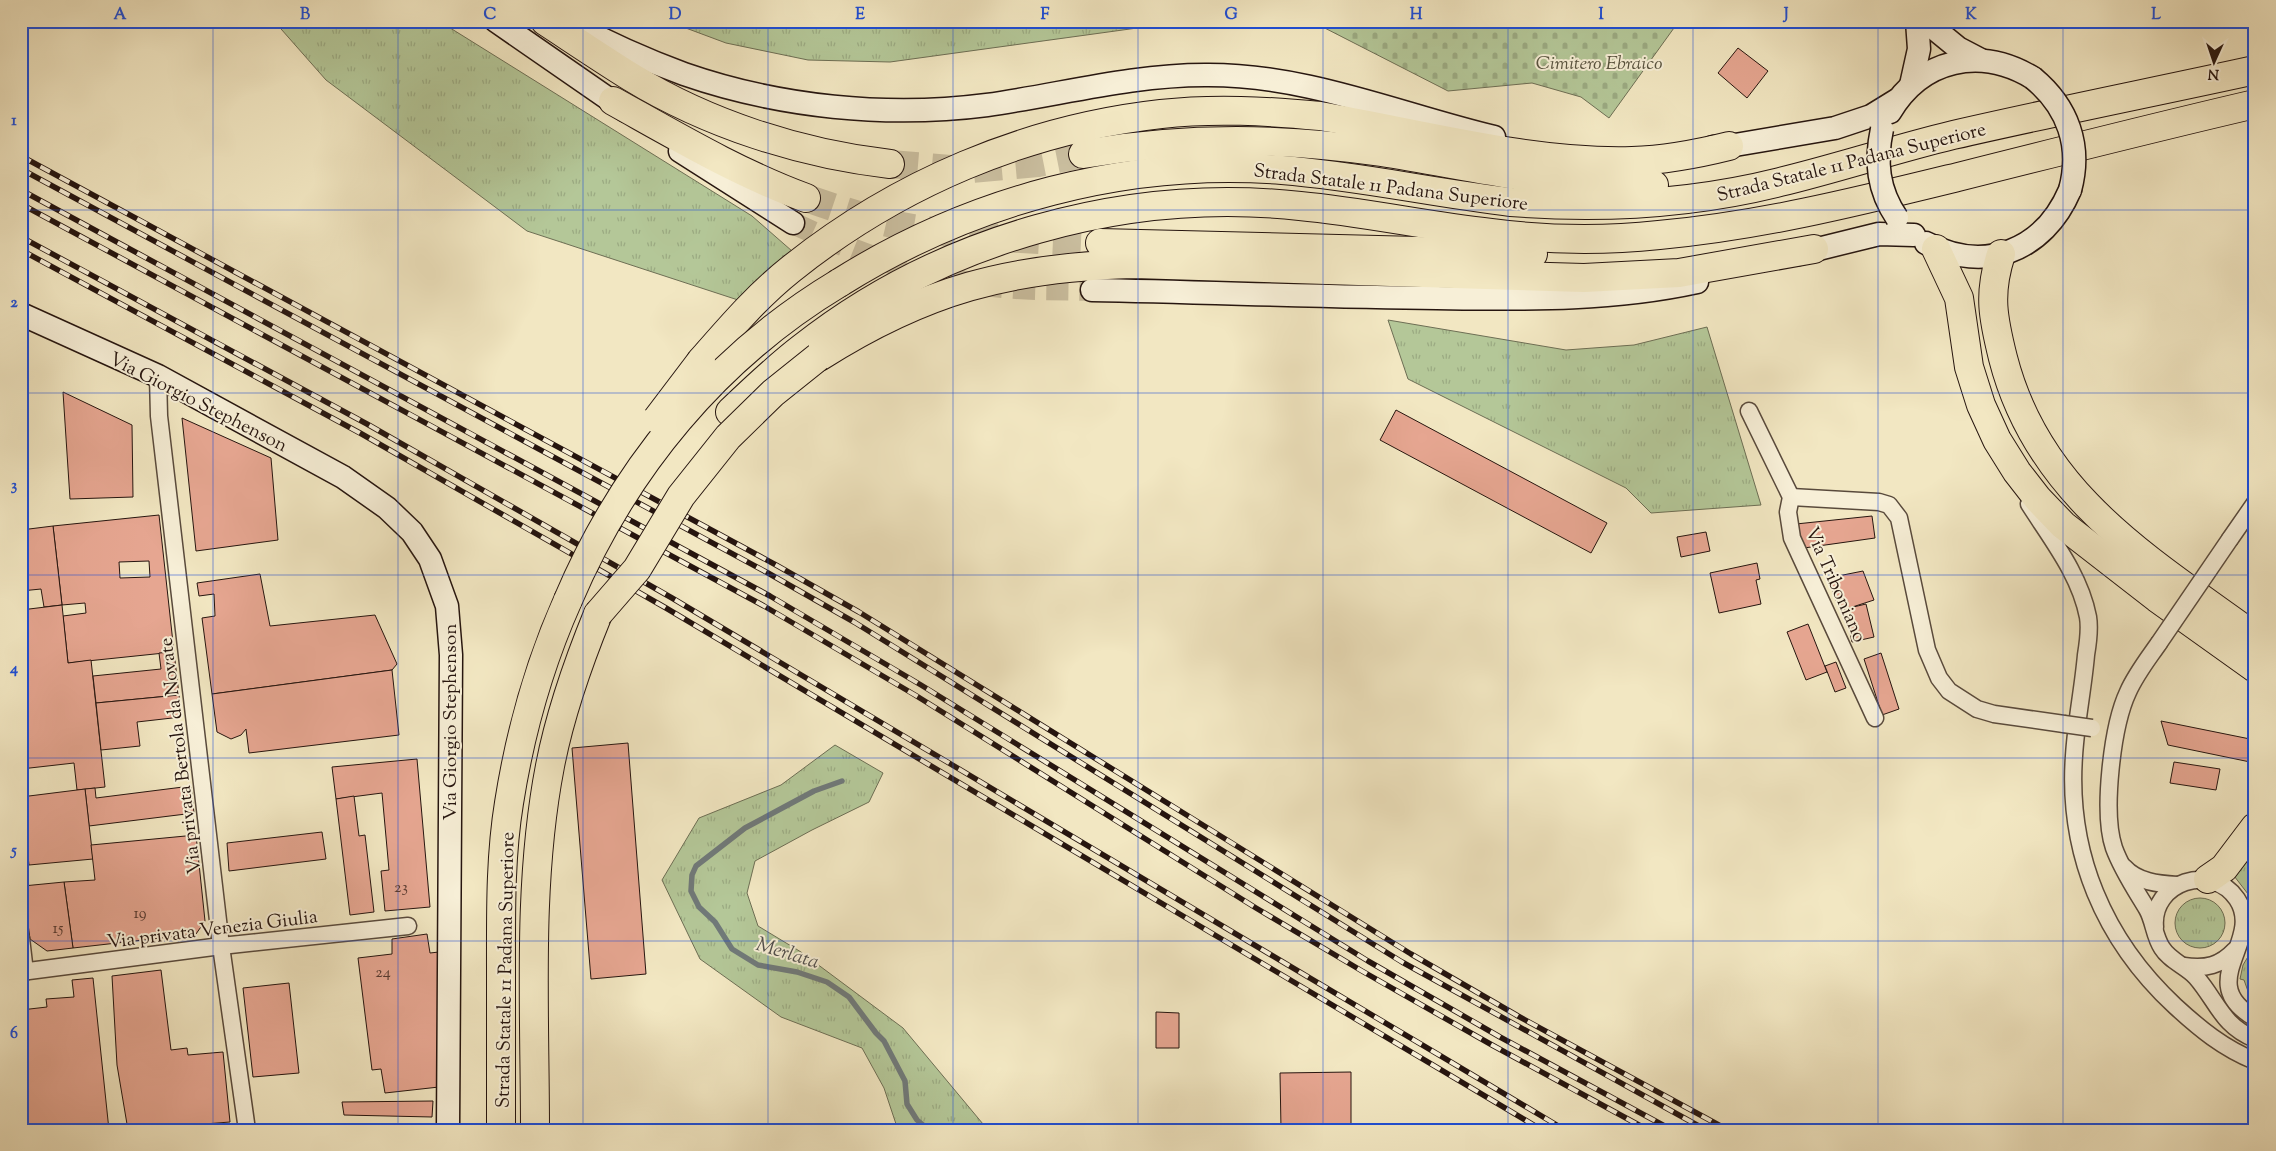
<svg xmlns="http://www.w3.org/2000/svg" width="2276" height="1151" font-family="'Sorts Mill Goudy',serif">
<defs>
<pattern id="grass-tufts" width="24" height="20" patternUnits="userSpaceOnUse" patternTransform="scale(1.25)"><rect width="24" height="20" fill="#b4c798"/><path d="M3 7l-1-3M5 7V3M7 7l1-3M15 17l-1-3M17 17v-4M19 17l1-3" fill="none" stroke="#9baa82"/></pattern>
<pattern id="cemetery-stones" width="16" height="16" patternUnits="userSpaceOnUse" patternTransform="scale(1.25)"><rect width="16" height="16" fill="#b4c798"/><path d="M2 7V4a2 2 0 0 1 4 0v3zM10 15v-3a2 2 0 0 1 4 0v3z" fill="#9baa82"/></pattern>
</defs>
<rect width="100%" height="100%" fill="#f2e7c2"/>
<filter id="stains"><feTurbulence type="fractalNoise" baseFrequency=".004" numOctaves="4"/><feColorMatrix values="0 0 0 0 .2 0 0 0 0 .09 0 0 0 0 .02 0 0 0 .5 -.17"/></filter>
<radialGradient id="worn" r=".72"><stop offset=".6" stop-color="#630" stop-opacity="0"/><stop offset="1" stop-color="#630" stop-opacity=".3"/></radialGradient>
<g fill="url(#grass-tufts)" stroke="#6d6e54">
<path d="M274,21H439L752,216L792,251L738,300L527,231L326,80Z"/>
<path d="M667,21H1233V23L1159,25L890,62L808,60L726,43Z"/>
<path d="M1388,320L1566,350L1634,345L1707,327L1761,505L1651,513L1626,488L1408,379Z"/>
<path d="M835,745L883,773L869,802L812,830L755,861L747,893L758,926L801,952L903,1028L988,1130H898L884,1088L862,1048L781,1017L700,959L662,880L699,818L781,785Z"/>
<path d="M2255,840V906L2248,894L2231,872Z"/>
<circle cx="2200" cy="923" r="25"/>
<path d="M2255,945V999L2249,994L2244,980L2240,979L2243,965Z"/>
</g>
<path fill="url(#cemetery-stones)" stroke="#6d6e54" d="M1311,21H1679L1609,118L1581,97L1532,83L1448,91Z"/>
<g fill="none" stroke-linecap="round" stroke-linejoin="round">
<path stroke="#707979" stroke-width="5.5" d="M842,781L814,791L745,828L696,866L692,875L691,891L699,907L715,922L732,949L758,965L797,972L827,982L849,997L876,1033L884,1041L905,1081L907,1104L917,1120L929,1130"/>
</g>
<g fill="#e6a691" stroke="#26150f" fill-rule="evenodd">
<path d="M1738,48L1768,71L1747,98L1718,73Z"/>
<path d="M63,392L132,425L133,497L70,499Z"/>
<path d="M1396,410L1607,523L1591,553L1380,440Z"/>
<path d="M182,418L271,458L278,540L196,551Z"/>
<path d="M159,515L174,652L68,663L63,616L86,613L85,603L62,605L53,526ZM149,561L150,577L120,578L119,562Z"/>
<path d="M1872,516L1875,538L1804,548L1796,524Z"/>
<path d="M53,526L62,605L44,607L41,589L21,591V530Z"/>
<path d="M1706,532L1710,551L1681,557L1677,537Z"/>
<path d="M1757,563L1760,579L1756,580L1761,604L1719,613L1710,573Z"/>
<path d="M1863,571L1874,600L1840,611L1828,578Z"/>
<path d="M260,574L270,626L375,615L397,664L392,670L212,694L202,618L215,616L214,594L199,596L197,583Z"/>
<path d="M1866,604L1874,637L1852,642L1845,609Z"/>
<path d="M62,605L68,663L91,660L105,787L77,790L74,763L21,769V610Z"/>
<path d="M1808,624L1827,672L1806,680L1787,632Z"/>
<path d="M174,652L179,695L96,703L93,676L161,669L159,653Z"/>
<path d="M1881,653L1899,709L1882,715L1864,659Z"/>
<path d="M1836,662L1846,688L1835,692L1825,666Z"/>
<path d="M392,670L399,735L249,753L246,729L241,735L231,739L217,732L212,694Z"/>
<path d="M179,695L181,717L137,722L140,746L101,750L96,703Z"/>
<path d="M2161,721L2255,740V763L2168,745Z"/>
<path d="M628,743L646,974L591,979L572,748Z"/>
<path d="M417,759L430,907L385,911L381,871L389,870L382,793L336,799L332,767Z"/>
<path d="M2174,762L2220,769L2216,790L2170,783Z"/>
<path d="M191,786L194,813L89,826L85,789L95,788L96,798Z"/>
<path d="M85,789L93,859L29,865L21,797Z"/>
<path d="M354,796L359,836L365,835L374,912L350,915L336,799Z"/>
<path d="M322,832L326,859L229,871L227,843Z"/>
<path d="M196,835L205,921L196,934L73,948L64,882L95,880L91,845Z"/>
<path d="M64,882L73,948L47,951L30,939L23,886Z"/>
<path d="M427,934L430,953L439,952V1087L385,1093L381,1069L372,1070L358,958L392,954V939Z"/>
<path d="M161,970L171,1050L187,1048L188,1055L223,1052L230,1122L128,1130L117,1065L112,976Z"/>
<path d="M93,978L109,1130H22L21,1010L47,1007L46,999L74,997L72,980Z"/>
<path d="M289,983L299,1073L253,1077L243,988Z"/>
<path d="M1156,1012L1179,1013V1048H1156Z"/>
<path d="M1351,1072V1129H1281L1280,1073Z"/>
<path d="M433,1101L432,1117L344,1115L342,1102Z"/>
<path d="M195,1126V1130H139Z"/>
</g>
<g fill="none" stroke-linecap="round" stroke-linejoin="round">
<path stroke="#c9bd9e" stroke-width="22" stroke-dasharray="22 11" stroke-linecap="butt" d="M793,223C854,252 918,276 985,285C1020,290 1057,289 1092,290"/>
<g stroke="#c9bd9e" stroke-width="28" stroke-dasharray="28 14" stroke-linecap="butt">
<path d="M890,164L962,170L1038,163L1083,154"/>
<path d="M806,198C841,210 877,222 913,228C975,238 1037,240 1100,243"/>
</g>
<defs>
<g id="street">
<path d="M158,376L159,416L221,946L247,1130"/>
<path d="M1749,411L1791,497L1788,512L1792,538L1875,718"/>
<path d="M1791,497L1879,502L1889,505L1899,518L1927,650L1939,678L1949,691L1977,709L1994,714L2064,724"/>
<path d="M2029,504C2052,540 2080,575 2088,617C2090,629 2088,643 2086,655C2083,689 2076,722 2074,756C2067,853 2104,940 2175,1006C2200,1029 2223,1048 2255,1061"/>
<path d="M2230,539L2255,503"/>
<path d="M2159,643C2148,659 2136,674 2128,692C2112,726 2102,813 2114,848C2122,870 2135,889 2147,909C2154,921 2154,936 2162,948C2170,961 2186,966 2196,977C2217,1001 2222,1026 2255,1039"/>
<path d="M2124,867C2137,882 2159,884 2177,885"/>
<path d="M2155,927C2151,882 2212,862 2237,899C2265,941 2192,982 2255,1018"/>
<path d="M21,938L25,972"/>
<path d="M2184,966C2206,969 2220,966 2235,950"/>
<path d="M21,972L221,946L408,926"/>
</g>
<g id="secondary">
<path d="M496,21L626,111"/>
<path d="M566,21C604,41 643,59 684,74C779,107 887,118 987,105C1059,95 1131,75 1205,75C1306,74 1398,114 1494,137"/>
<path d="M1925,21L1958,48L1981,60"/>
<path d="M1911,85L1919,49L1917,21"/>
<path d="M1890,112C1922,59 1980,46 2033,78"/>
<path d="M1713,147L1729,146L1835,128L1871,116L1897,100"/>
<path d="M680,151L793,223"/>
<path d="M1926,243C1985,274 2044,251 2070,190"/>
<path d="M1798,254L1879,234L1914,235"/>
<path d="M1092,290C1207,292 1322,297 1437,298C1525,299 1610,301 1697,282"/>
<path d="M21,314L158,376L343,477L387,508L412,532L430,559L447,606L451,655L448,1130"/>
</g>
<g id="highway">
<path d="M545,21C574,40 602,59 631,77C708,124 801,154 890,164"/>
<path d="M613,101C676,136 738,173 806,198"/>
<path d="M1083,154C1183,137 1281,137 1381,152C1472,166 1561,189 1654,185"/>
<path d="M1100,243L1533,254"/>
<path d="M1936,249L1959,298L1969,367L1981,405L1997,440L2017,472L2038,499L2063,525L2157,598L2255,668"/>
<path d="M2001,254C1988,294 1993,318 2003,358C2038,495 2148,559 2255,637"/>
<path d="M839,283C971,200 1127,158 1282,170C1359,176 1434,193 1511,202C1600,209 1692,204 1780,182C1838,168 1895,149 1953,135C2053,112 2154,92 2255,70"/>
<path d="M819,357C924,290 1010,267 1134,264L1584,278L1679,273L1814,249"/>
<path d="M701,361C729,329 757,296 791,269C897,184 1026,129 1161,114C1214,108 1267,111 1320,116C1419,133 1532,164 1632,161C1665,160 1697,154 1729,146"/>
<path d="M730,412C753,390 777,367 802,348C940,239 1126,187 1300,206C1364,212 1427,226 1491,233C1546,240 1603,241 1659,235C1760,226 1860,201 1958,177C2057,152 2156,127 2255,104"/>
<path d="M2208,879L2224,868L2255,827"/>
<path d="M501,1130C501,1077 501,1023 501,970C501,915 500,858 509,803C520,733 539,665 568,600"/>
<path d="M535,1130C535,1009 527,885 550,766C560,714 578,663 598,614"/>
</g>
</defs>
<use href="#street" stroke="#594a3c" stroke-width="19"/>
<use href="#secondary" stroke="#26150f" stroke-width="25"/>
<use href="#highway" stroke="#26150f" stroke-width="30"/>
<use href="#street" stroke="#f7efd7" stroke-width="16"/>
<use href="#secondary" stroke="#f7efd7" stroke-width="22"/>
<use href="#highway" stroke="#f2e7c2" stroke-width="28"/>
<defs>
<g id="rail">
<path d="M21,156L776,565L859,612L1411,954L1518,1016L1728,1130"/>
<path d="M21,169L768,573L854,622L1402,962L1706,1130"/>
<path d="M21,190L770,596L921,685L1368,961L1500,1037L1672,1130"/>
<path d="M21,204L764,606L915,695L1256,908L1362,971L1492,1045L1648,1130"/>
<path d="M21,237L367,424L672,598L1565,1130"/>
<path d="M21,250L360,433L666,608L1542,1130"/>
</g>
</defs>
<use href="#rail" stroke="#26150f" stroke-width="5.5"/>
<use href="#rail" stroke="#f7efd7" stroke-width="4" stroke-dasharray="11" stroke-linecap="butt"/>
<defs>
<g id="street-bridge">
<path d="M2159,643L2230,539"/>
<path d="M2064,724L2092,728"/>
</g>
<g id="secondary-bridge">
<path d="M2033,78C2068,107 2082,146 2070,190"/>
<path d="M1882,129C1875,162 1878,190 1897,218"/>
</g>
<g id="highway-bridge">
<path d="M657,419L701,361"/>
<path d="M568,600C624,468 716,357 839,283"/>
<path d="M598,614L637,569L681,496L728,437L773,393L818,357"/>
</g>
</defs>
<use href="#street-bridge" stroke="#594a3c" stroke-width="19" stroke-linecap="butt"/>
<use href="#secondary-bridge" stroke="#26150f" stroke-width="25" stroke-linecap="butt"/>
<use href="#highway-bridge" stroke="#26150f" stroke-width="30" stroke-linecap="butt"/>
<use href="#street-bridge" stroke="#f7efd7" stroke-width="16"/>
<use href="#secondary-bridge" stroke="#f7efd7" stroke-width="22"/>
<use href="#highway-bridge" stroke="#f2e7c2" stroke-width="28"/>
</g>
<path fill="none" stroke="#1d4ed8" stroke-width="1" stroke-opacity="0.55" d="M213,21V1130M398,21V1130M583,21V1130M768,21V1130M953,21V1130M1138,21V1130M1323,21V1130M1508,21V1130M1693,21V1130M1878,21V1130M2063,21V1130M21,210H2255M21,393H2255M21,575H2255M21,758H2255M21,941H2255"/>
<g text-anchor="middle" stroke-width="4" stroke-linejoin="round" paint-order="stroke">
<g font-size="16" fill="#563930">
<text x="401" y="892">23</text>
<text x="140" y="918">19</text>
<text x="58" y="933">15</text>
<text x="383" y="977">24</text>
</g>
<g font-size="19" font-style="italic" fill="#58533f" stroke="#f7efd7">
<text x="1599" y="69">Cimitero Ebraico</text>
</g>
<g font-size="19" fill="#26150f" stroke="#f7efd7">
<text transform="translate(1851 161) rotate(-14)" y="7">Strada Statale 11 Padana Superiore</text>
<text transform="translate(1391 186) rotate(7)" y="7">Strada Statale 11 Padana Superiore</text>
<text transform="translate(199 401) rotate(27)" y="7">Via Giorgio Stephenson</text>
<text transform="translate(1837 584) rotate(66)" y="7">Via Triboniano</text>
<text transform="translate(449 722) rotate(-90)" y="7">Via Giorgio Stephenson</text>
<text transform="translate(179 756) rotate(-97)" y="7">Via privata Bertola da Novate</text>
<text transform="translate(212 928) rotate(-7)" y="7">Via privata Venezia Giulia</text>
<text transform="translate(504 970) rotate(-89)" y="7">Strada Statale 11 Padana Superiore</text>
</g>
<g font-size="20" font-style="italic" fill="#514f4d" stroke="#f7efd7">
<text transform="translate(788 952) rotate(17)" y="7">Merlata</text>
</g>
</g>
<rect width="2276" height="1151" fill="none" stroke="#f2e7c2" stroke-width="55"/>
<g transform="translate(2214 62) rotate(183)" stroke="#f7efd7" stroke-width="4" paint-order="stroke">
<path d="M0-4L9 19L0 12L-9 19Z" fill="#26150f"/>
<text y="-8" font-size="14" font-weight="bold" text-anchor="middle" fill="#26150f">N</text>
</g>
<rect x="28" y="28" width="2220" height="1096" fill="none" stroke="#1d4ed8" stroke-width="2"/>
<g font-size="16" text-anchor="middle" font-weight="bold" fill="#1d4ed8">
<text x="120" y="19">A</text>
<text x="305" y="19">B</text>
<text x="490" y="19">C</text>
<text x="675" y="19">D</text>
<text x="860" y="19">E</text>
<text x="1045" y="19">F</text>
<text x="1231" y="19">G</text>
<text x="1416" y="19">H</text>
<text x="1601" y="19">I</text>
<text x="1786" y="19">J</text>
<text x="1971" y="19">K</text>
<text x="2156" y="19">L</text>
<text x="14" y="125">1</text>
<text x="14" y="307">2</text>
<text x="14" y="490">3</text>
<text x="14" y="673">4</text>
<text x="14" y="855">5</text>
<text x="14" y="1038">6</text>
</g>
<rect width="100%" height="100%" filter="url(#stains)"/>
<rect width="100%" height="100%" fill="url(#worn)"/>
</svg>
